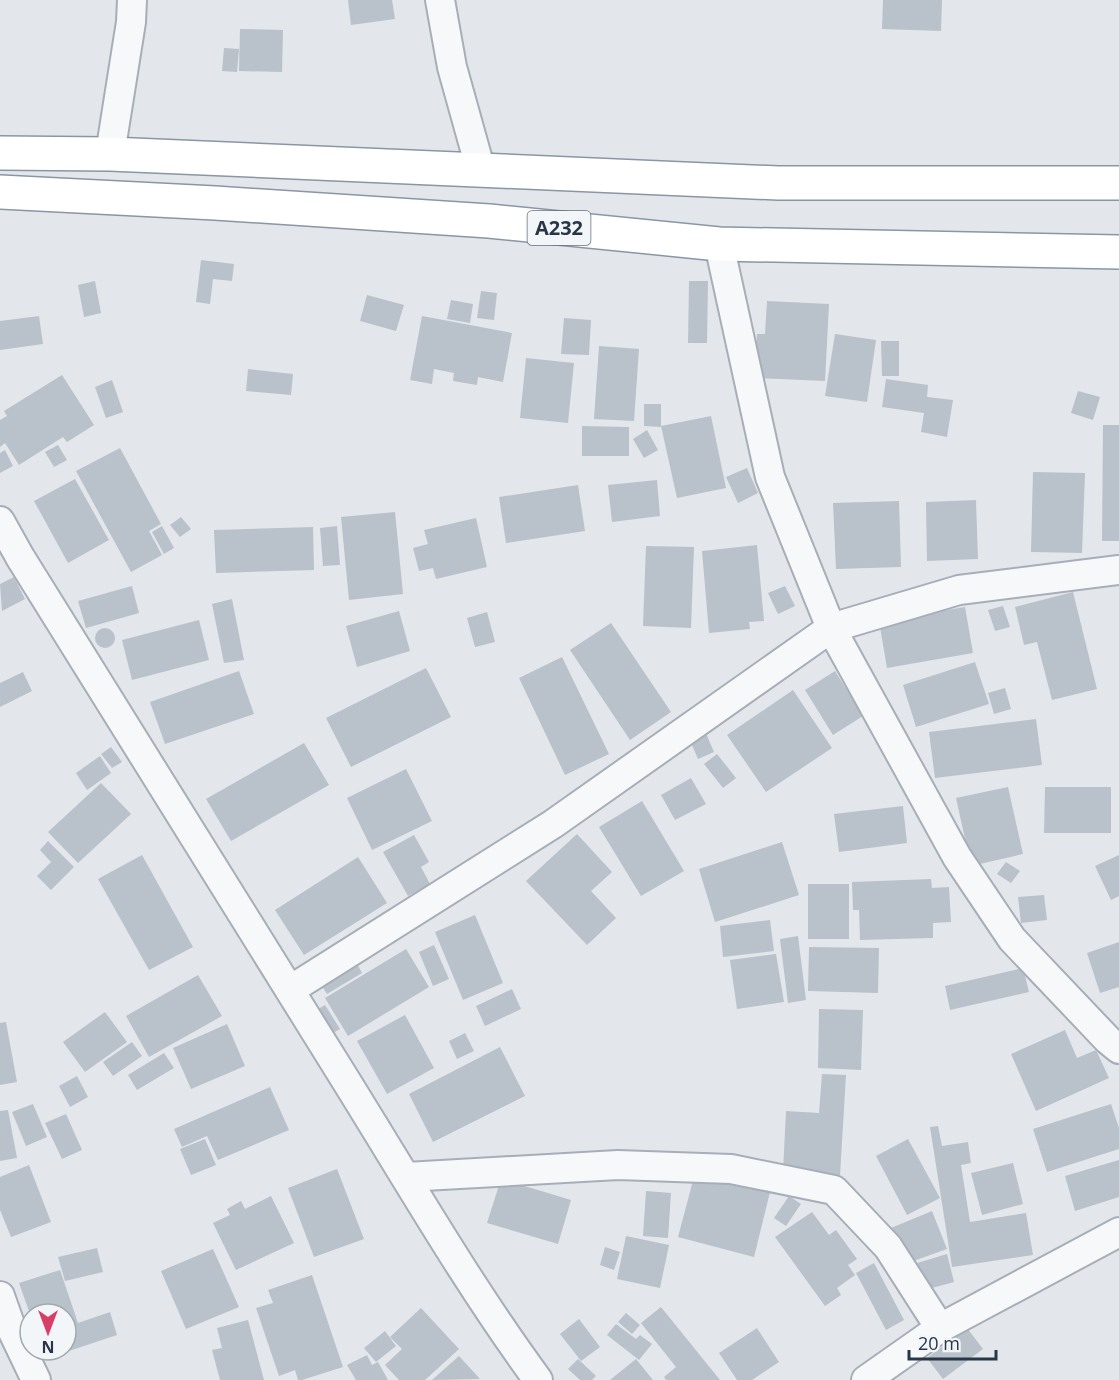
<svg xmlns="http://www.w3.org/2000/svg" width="1119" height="1380" font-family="'Open Sans',sans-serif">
<rect width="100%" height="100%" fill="#e3e7ec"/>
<g fill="#b9c1ca">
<path d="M348,0H392L395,19L351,25Z"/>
<path d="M883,0H942L941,31L882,29Z"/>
<path d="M240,29L283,30L282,72L239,71Z"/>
<path d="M224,48L239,49L237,72L222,71Z"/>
<path d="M201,260L234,264L232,281L213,279L210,304L196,302Z"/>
<path d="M95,281L101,313L84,317L78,285Z"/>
<path d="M689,281H708L707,343H688Z"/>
<path d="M481,291L497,293L494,320L477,318Z"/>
<path d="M367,295L404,305L396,331L360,321Z"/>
<path d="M451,300L473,304L470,323L447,319Z"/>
<path d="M767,301L829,304L825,381L754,378L757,334H765Z"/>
<path d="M39,316L43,344L0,350V321Z"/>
<path d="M422,316L512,333L503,382L478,377L477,385L453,381L454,373L434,369L432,384L410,380Z"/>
<path d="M564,318L591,320L589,355L561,354Z"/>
<path d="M835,334L876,340L867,402L825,396Z"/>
<path d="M881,341H899V376H882Z"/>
<path d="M599,346L639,349L634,421L594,419Z"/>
<path d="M526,358L574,363L568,423L520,418Z"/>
<path d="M248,369L293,374L291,395L246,391Z"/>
<path d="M62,375L94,425L67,442L63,437L19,465L5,443L0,447V420L7,416L4,411Z"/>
<path d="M886,379L928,385L927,397L953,400L947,437L921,432L924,413L882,407Z"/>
<path d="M112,380L123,412L106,418L95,387Z"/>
<path d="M1078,391L1100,397L1093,420L1071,413Z"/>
<path d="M644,404H661V427L644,426Z"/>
<path d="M711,416L726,488L677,498L661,426Z"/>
<path d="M1103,425H1119V541H1102Z"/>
<path d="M582,426L629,427V456H582Z"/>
<path d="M647,430L658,450L644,458L633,439Z"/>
<path d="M58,445L67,460L54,467L45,452Z"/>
<path d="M120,448L161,524L149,531L162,555L131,572L76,471Z"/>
<path d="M5,450L13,466L0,473V453Z"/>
<path d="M747,468L758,493L738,503L726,477Z"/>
<path d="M1033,472L1085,473L1082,553L1031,552Z"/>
<path d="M75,479L109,540L68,563L34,501Z"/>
<path d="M657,480L660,516L612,522L608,485Z"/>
<path d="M578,485L585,531L506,543L499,497Z"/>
<path d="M976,500L978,559L927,561L926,502Z"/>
<path d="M899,501L901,567L836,569L833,503Z"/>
<path d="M395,512L403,594L349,600L341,517Z"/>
<path d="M181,517L191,529L180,537L170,525Z"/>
<path d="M476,518L487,567L436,579L433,568L419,571L413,548L428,544L424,530Z"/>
<path d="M162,526L174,548L164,554L152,532Z"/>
<path d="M337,526L340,565L323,566L320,528Z"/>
<path d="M313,527L314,570L216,573L214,530Z"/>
<path d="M757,545L764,621L749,622L750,629L709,633L702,551Z"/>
<path d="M646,546L694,547L691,628L643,626Z"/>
<path d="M14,577L25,599L2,611L0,584Z"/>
<path d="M132,586L139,613L86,628L78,601Z"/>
<path d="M785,586L795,606L778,614L768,593Z"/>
<path d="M1073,592L1097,689L1052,700L1037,642L1024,645L1015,607Z"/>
<path d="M232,599L244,660L224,663L212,604Z"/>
<path d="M1003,606L1010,627L995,631L988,610Z"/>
<path d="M965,607L973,653L887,668L879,621Z"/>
<path d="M399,611L410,651L357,667L346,626Z"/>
<path d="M487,612L495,642L475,647L467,618Z"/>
<path d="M199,620L209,660L132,680L122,640Z"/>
<path d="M611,623L671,712L630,740L570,650Z"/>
<circle cx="105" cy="638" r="10"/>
<path d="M562,657L609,754L565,775L519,678Z"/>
<path d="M975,662L989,704L916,727L903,685Z"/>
<path d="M426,668L451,717L351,767L326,718Z"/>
<path d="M239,671L254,714L165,744L150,702Z"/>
<path d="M835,671L863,716L833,735L805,690Z"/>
<path d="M23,672L32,691L0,707V683Z"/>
<path d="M1005,688L1011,709L994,714L988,693Z"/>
<path d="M793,690L832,748L766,792L727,735Z"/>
<path d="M1036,719L1042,765L935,778L929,732Z"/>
<path d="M705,731L714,752L698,759L689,738Z"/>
<path d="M304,743L329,785L231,841L206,799Z"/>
<path d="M111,747L122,762L112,768L101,754Z"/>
<path d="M717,754L736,778L723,788L704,764Z"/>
<path d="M100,756L111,773L87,790L76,773Z"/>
<path d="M406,769L432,821L372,850L347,798Z"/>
<path d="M691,778L706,804L675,820L661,795Z"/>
<path d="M101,783L131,814L78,863L48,832Z"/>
<path d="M1008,787L1023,854L971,866L956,798Z"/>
<path d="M1045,787H1111V833H1044Z"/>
<path d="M642,801L684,871L641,896L599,827Z"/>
<path d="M903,806L907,843L839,852L834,814Z"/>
<path d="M577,834L612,872L591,891L616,918L587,945L526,881Z"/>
<path d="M414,835L429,862L421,867L430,884L408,896L383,852Z"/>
<path d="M48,841L74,867L51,890L37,876L51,862L40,850Z"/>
<path d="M782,842L799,895L715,922L699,869Z"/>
<path d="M142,855L193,947L149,970L98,879Z"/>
<path d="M1119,855V896L1111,900L1095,866Z"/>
<path d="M358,857L387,903L304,955L275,910Z"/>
<path d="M1006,862L1020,871L1011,883L997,874Z"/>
<path d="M931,879L932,888L949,887L951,922L933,923V938L860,940L859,910H853L852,882Z"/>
<rect x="808" y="884" width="41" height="55"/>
<path d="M1044,895L1047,920L1021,923L1018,897Z"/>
<path d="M475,915L503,983L463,1000L435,932Z"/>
<path d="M770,920L774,951L723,957L720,926Z"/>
<path d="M798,936L806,1000L788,1003L780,939Z"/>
<path d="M1119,942V987L1100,993L1087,953Z"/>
<path d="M434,945L449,979L433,986L419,952Z"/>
<path d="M809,947L879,948L878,993L808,991Z"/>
<path d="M406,949L429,987L348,1036L325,998Z"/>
<path d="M776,954L784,1002L737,1009L730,960Z"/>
<path d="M354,958L362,973L327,994L318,980Z"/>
<path d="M1023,968L1029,992L950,1010L945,986Z"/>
<path d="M198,975L222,1016L149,1057L126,1016Z"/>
<path d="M512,989L521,1009L485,1026L476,1006Z"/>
<path d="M325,1005L340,1029L324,1038L310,1014Z"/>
<path d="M819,1009L863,1010L861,1070L818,1068Z"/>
<path d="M105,1012L127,1042L85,1072L63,1042Z"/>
<path d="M405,1015L434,1068L387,1094L357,1041Z"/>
<path d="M6,1022L17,1082L0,1085V1023Z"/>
<path d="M227,1024L245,1066L191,1089L173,1048Z"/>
<path d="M1065,1030L1077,1058L1096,1050L1109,1078L1036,1111L1011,1054Z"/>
<path d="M465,1033L474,1051L457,1059L449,1041Z"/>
<path d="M132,1042L142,1056L113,1076L103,1062Z"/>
<path d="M500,1047L525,1096L433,1142L409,1094Z"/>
<path d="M164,1053L174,1068L137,1090L128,1075Z"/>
<path d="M822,1074L846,1075L840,1176L783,1172L786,1111L819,1113Z"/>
<path d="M77,1076L88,1097L70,1107L59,1086Z"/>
<path d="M270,1087L289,1130L218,1160L207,1136L182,1147L174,1129Z"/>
<path d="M33,1104L47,1137L26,1146L12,1112Z"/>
<path d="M1111,1104L1119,1128V1149L1047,1172L1033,1129Z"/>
<path d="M8,1110L17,1158L0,1161V1111Z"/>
<path d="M66,1114L82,1150L62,1159L45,1123Z"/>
<path d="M938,1126L942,1146L968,1142L971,1163L961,1165L970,1222L1026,1213L1033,1255L952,1267L930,1127Z"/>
<path d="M205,1139L216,1165L191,1175L180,1149Z"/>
<path d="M908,1139L940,1198L907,1215L876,1156Z"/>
<path d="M1119,1160V1197L1075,1211L1065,1176Z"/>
<path d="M1013,1163L1023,1204L982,1215L971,1173Z"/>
<path d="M29,1165L51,1222L11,1237L0,1210V1177Z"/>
<path d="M337,1169L364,1239L314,1257L288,1188Z"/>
<path d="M695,1173L770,1192L754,1257L678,1237Z"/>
<path d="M501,1179L571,1200L558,1244L487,1223Z"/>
<path d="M646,1191L671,1193L668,1238L643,1236Z"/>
<path d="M271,1196L294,1243L236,1270L213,1223L230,1215L227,1209L241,1201L245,1209Z"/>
<path d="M789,1196L801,1204L786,1226L774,1218Z"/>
<path d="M932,1211L947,1249L905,1264L891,1228Z"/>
<path d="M812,1212L829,1235L836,1230L857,1259L848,1265L855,1275L837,1288L841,1295L825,1306L775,1237Z"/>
<path d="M626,1236L669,1245L660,1288L617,1279Z"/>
<path d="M605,1247L620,1252L614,1270L600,1265Z"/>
<path d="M97,1248L103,1272L65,1281L58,1257Z"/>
<path d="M213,1249L239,1307L186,1329L161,1271Z"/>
<path d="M947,1254L954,1282L921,1291L914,1264Z"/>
<path d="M874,1263L904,1320L886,1330L856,1273Z"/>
<path d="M60,1270L78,1323L110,1312L117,1335L45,1359L42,1350H66V1314H30L19,1283Z"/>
<path d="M312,1275L343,1367L302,1380H298L295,1370L279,1376L256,1308L273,1303L268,1290Z"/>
<path d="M661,1307L720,1380H666L664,1377L676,1367L641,1323Z"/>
<path d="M421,1308L459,1349L425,1380H399L385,1365L402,1349L390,1337Z"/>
<path d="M626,1313L640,1325L632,1334L618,1322Z"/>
<path d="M579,1319L600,1347L581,1361L560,1334Z"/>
<path d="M248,1320L264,1380H220L212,1350L222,1348L217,1328Z"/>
<path d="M616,1324L636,1339L640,1335L652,1344L639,1360L607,1335Z"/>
<path d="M757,1328L779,1362L752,1380H737L719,1353Z"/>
<path d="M967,1328L983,1349L943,1379L927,1358Z"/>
<path d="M385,1331L396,1346L376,1362L364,1348Z"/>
<path d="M367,1355L372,1365L378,1362L388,1380H356L347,1365Z"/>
<path d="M459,1356L480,1379L432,1380Z"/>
<path d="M578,1359L596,1376L592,1380H580L568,1369Z"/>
<path d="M636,1359L653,1380H610Z"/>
</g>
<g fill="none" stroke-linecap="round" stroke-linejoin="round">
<defs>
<g id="minor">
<path d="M440,0L452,67L481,171"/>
<path d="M110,154L131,22L132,0"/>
<path d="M719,244L770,477L831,628L957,857L1012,939L1108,1040L1119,1049"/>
<path d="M0,521L20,557C128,728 234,900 340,1071C405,1175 466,1282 538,1380"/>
<path d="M290,990L553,824L831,628L959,590L1119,570"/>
<path d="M406,1177L618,1165L731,1169L834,1190L888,1247L940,1328"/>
<path d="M0,1296L12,1330L36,1380"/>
<path d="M866,1380L940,1328L1119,1232"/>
</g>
<g id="highway">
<path d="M0,153L110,154L778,183H1119"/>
<path d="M0,192L215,203L489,221L719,244L1119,252"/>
</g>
</defs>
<use href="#minor" stroke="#a7aeb7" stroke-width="32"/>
<use href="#highway" stroke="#8996a4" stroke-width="36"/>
<use href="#minor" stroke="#f6f8fa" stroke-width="28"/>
<use href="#highway" stroke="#fff" stroke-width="33"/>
</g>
<g text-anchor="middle" stroke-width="5" stroke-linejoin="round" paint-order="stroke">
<rect fill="#f3f6f9" stroke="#66707c" stroke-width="1.5" x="527.5" y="211" width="63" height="34" rx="4.5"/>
<g font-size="20" font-weight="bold" fill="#293646">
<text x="559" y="235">A232</text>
</g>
</g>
<g transform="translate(48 1332) rotate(180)"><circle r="28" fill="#f3f6f9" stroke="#a2a9b1" stroke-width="1.5"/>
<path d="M0-4.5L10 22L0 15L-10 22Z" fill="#d93f66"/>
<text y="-9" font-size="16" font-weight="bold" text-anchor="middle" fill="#293646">N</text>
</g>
<path d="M909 1350v9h87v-9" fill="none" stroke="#293646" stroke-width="3"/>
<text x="918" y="1350" font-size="18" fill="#293646" stroke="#f3f6f9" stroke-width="4.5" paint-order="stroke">20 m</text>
</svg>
